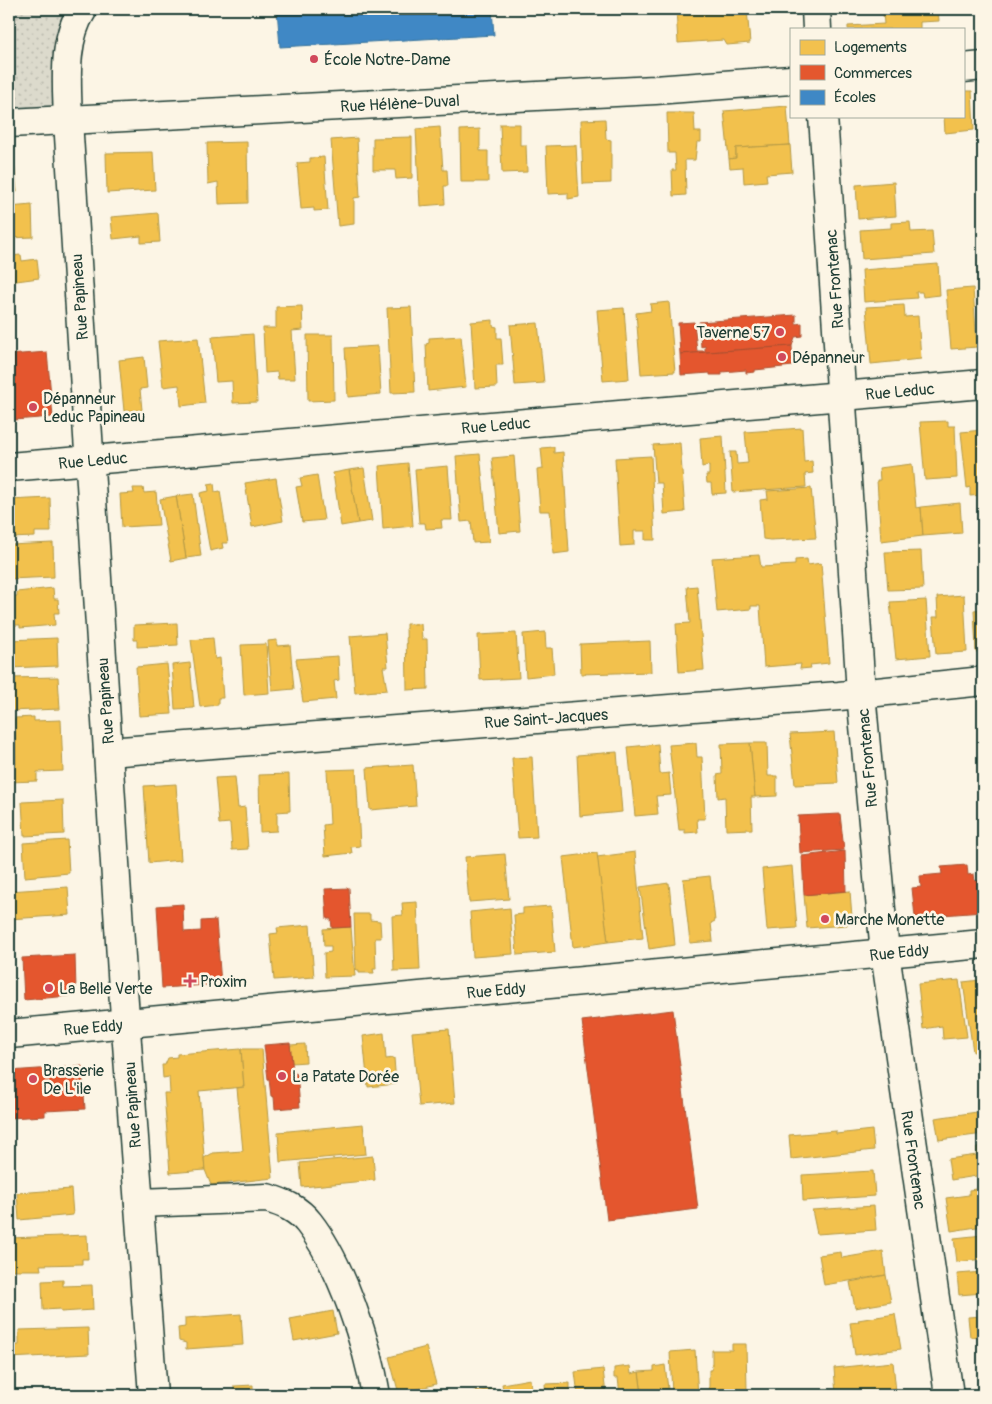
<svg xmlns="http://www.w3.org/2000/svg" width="992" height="1404" font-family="Pangolin,sans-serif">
<defs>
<pattern id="park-dots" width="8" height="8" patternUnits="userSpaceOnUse" patternTransform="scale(1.25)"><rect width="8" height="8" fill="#dcdacc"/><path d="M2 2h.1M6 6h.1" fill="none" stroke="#bcbcb0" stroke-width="1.8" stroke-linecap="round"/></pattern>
</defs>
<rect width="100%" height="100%" fill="#fcf5e5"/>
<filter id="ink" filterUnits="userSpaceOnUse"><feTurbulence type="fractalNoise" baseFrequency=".02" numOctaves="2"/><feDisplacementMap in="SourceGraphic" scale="10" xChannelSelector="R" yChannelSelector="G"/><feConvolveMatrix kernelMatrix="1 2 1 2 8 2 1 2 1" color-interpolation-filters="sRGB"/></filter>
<g filter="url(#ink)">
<path fill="url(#park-dots)" stroke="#7e8c80" d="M9,9H83L68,120L9,123Z"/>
<g fill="#f2c14e" stroke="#b39946">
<path d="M676,9H747L750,43L727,45L724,40L678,43Z"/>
<path d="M938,9L939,21L920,22V29H848V26L884,24L883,13Z"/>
<path d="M963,91H972L974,130L945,133L944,116H963Z"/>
<path d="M787,106L790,145L736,148V158L729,159L724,111Z"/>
<path d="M667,113H694L695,132H701V142H697L695,160H685L686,195L673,196L672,170H676L675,153H668Z"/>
<path d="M605,119L606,139L611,140V183L583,184L581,120Z"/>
<path d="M500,124H520V145H526L527,172L502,173Z"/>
<path d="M440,127L443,170H447L448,186H444L445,204L420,206L416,129Z"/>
<path d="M480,129V151H488V182H461L460,130Z"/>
<path d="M412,137V178L396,179L395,170H373V138Z"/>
<path d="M357,138L360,197L354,198V224L338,226L331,140Z"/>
<path d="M247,142L248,203L219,204L218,182L208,184L207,143Z"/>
<path d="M576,145L579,197L568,199V193L548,194L546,146Z"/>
<path d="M790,145L792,172L766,174L767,181L744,183L743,167L730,168L729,159L736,158V148Z"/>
<path d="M153,152L155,190L107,193L106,153Z"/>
<path d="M324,157L328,210L314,211V208L301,209L297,163L310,162V158Z"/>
<path d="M14,161L17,192L9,193V162Z"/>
<path d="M894,182L896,216L858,219L856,185Z"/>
<path d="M32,205L33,237L9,238V207Z"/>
<path d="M158,213L160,242L141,243V236L113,239L111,217Z"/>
<path d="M910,222L911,232L932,231L934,254L862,259L860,230L891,228V223Z"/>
<path d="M21,255L22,261L37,259L39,278L9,282V256Z"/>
<path d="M938,264L940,295L923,297L922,292H916L917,298L864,302L862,270Z"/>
<path d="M973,288L977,347L951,349L946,290Z"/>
<path d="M669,302L675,372L641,374L636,313L651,311L650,304Z"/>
<path d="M904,305L905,317L918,316L921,359L871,364L866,307Z"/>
<path d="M302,306L303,330L292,331L295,379H278L277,372L265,373L263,328H276V307Z"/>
<path d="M411,307L415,392L391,393L387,308Z"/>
<path d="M624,308L629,379L603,381L597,310Z"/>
<path d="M493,320V326L497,327V338H501L503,365H496L497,387L475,388L471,322Z"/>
<path d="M538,323L544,383L515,385L510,325Z"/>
<path d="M253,334L257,402L233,403L232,381L216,382L212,337Z"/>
<path d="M307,335H333L334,400L308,401Z"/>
<path d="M461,336L466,387L428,391L426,344L429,343V338Z"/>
<path d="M198,338L205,403L181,406L179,385L163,387L158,341Z"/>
<path d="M378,346L381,394L348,397L345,348Z"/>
<path d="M144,357L147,388L140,389L142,410L124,411L119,360Z"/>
<path d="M948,421V426H955L957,478L925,480L920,422Z"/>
<path d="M802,428L804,462L812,461L813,473L805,474L806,487L733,492L730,452H736L737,464L748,463L745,432Z"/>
<path d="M983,430V495L970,496V487L967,488L961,432Z"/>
<path d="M723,436L726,493L712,494L711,483H707L706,475H709V465L702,467L700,438Z"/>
<path d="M680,443L685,512L664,514L662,483H656L653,445Z"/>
<path d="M554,447V453L563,452L569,552L553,554L550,511H540L537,470L543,469L541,448Z"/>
<path d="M480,454L489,542L473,543L471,521L461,522L456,456Z"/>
<path d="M514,456L520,531L499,533L492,458Z"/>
<path d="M651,456L655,540H645V531H634V545L620,546L615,458Z"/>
<path d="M408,463L413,526L383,529L379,466Z"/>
<path d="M912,464L916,508L921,507L923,536L881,541L877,480H880L879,468Z"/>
<path d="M448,466L452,520H441L442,528L426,529L425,523H419L415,469Z"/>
<path d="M364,468L372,521L358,523L349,470Z"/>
<path d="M349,470L358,523L341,526L333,473Z"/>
<path d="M317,475L324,520L302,522L296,487L302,486L300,478Z"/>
<path d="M276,478L283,521L252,527L245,483Z"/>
<path d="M214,483L215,492L220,491L228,543H222L223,548L210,551L200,493L209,491L208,484Z"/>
<path d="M133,488H143L144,493L156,492L159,525L122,527L120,494L134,493Z"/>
<path d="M811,488L816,538L770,540L763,539L760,500L768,499L767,491Z"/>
<path d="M193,494L201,556L186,558L176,496Z"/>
<path d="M176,496L186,558L171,561L160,499Z"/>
<path d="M50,498L51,532H35V537L9,538V500Z"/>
<path d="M960,503L962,533L923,536L921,507Z"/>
<path d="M53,543L54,577L9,579V545Z"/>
<path d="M921,551L923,589L888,590L885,552Z"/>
<path d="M759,555L761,567L795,565V560L807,559L808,565L821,563L829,663L810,665L811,668L800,669L801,664L764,667L760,606H751V609L717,612L712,558Z"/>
<path d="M697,586L704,670L679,672L676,624L690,623L687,587Z"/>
<path d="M53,588L54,599H58L59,613H54L55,625L20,628V625H11V619H9V596H17V592Z"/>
<path d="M964,595L967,652L936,654L933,617H938L937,597Z"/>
<path d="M926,600L930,656L896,659L890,602Z"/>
<path d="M983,609V651L976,652L974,610Z"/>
<path d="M177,623L178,645L137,647V640H134V625Z"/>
<path d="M406,624H421L422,639H427L428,689L407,690Z"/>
<path d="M545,632L546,648H552L554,674L526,677L523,634Z"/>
<path d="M385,633L388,667H383L387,690L355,693L350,636Z"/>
<path d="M516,633L519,678L480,680L478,635Z"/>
<path d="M57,638L58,666L9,668V640Z"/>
<path d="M213,638L215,659L220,658L223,698H218V705L200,707L191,640Z"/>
<path d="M277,640V646L290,645L294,689L272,691L268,641Z"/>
<path d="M650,641L651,672L581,674L580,644Z"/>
<path d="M266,644L269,693L244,695L241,645Z"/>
<path d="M338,656L339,680L334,681L336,699L303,702L296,659Z"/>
<path d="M190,663L194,708L175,709L172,665Z"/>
<path d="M167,664L172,714L139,716L136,667Z"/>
<path d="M58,677L60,709L9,711V678Z"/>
<path d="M34,717V721L61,720L63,771L37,772V781L9,782V764H16L15,718Z"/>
<path d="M834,732L838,783L795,785L790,734Z"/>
<path d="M696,743L697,757H702L705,819H697L698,832L685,833V830H679L669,745Z"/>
<path d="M750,743H767L768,776H777V796L755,797Z"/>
<path d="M750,743L755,797H751L752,829L726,830L725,797L718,798L717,775L722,774L721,744Z"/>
<path d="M658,744L660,774L669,773L671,795L656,796L658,814L635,816L628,747Z"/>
<path d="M617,752L622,812L580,816L577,755Z"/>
<path d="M532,757L537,837L518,838L512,758Z"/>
<path d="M413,765L416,806L370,810L367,768Z"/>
<path d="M356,769L360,846L351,847L352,853L325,856L323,825L330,824L327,770Z"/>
<path d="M289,774L290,811L277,812V831L260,832L259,775Z"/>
<path d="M235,777L238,808L245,807L248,849L232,850L230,823L219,824L215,778Z"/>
<path d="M176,784L181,860L149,863L144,786Z"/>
<path d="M63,800L64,834L24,836L22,802Z"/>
<path d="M67,840L69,873L25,877L23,843Z"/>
<path d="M635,852L643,938L608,942L597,857Z"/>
<path d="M597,853L608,942L573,947L563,857Z"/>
<path d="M505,854L509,899L469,902L465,857Z"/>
<path d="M792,866L797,928L767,930L762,869Z"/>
<path d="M710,876L715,921L711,923L713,941L690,943L683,879Z"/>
<path d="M669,883L675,945L649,949L640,887Z"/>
<path d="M68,887L70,915L9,919V891Z"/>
<path d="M850,891L852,917L847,925L807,928L804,895Z"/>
<path d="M417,902L420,970L394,971L392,916L403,915L402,903Z"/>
<path d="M551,906L555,952L517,955L514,915L523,914V908Z"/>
<path d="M510,908L513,954L473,957L470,912Z"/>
<path d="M354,914H370V920L380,921L381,938H375L376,969H373L374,973H359V970H356Z"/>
<path d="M310,925L314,977L274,980L270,934L278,933L277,928Z"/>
<path d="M351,927L355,976L325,977L324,953L331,952V946H324L323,929Z"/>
<path d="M959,980L967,1037L943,1039L942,1026L923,1029L918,984Z"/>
<path d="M980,980L983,995V1002L980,1003L983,1050L973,1052L963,982Z"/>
<path d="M449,1029L455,1103L419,1106L412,1032Z"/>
<path d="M384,1033L386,1059L394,1058L396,1084L368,1087L363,1036Z"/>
<path d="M305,1044L306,1062L292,1063L290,1045Z"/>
<path d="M241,1049L244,1087L199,1091L205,1170L170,1173L164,1093H170L169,1077L163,1078L162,1065H165L168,1058L177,1057V1054Z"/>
<path d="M241,1049H262L273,1178L211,1185L205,1170L204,1158L213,1153L243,1151L237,1088L244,1087Z"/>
<path d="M977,1112L979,1118L983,1117V1134L939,1140L935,1118Z"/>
<path d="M363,1124L366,1154L280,1162L278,1132Z"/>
<path d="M872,1130L874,1150L791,1159L789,1135L836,1131V1134Z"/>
<path d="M983,1145V1175L951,1180L948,1159L977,1155V1147Z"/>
<path d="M373,1156L375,1180L302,1187L300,1163Z"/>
<path d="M873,1171L875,1196L803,1201L802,1175Z"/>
<path d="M983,1188V1226L951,1231L946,1198L969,1195V1190Z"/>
<path d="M71,1189L73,1215L19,1220L17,1193Z"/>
<path d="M874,1206L876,1230L817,1234L812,1210Z"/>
<path d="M87,1235L88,1259H82V1264L40,1265L41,1270H9V1238Z"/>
<path d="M983,1235V1259L957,1262L954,1238Z"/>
<path d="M883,1251L886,1275L824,1285L819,1255L841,1252L842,1258Z"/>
<path d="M983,1272V1293L959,1295L957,1274Z"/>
<path d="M886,1275L891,1302L855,1308L850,1282Z"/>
<path d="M63,1280V1286L92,1285L93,1310L61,1312L60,1309L43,1310L42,1281Z"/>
<path d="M333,1311L337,1333L294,1341L290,1319Z"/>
<path d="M241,1314L243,1345L186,1349V1343L179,1341L178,1328L185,1327V1318Z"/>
<path d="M895,1314L901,1349L855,1355L850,1323L859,1322L858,1320Z"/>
<path d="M983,1316V1346H981L980,1336L970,1337L968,1317Z"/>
<path d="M88,1328L89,1354L9,1358V1346L19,1345V1330Z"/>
<path d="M732,1344H746L747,1391H709V1370H712V1350H732Z"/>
<path d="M426,1347L436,1384L399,1394L389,1357Z"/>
<path d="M695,1350L698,1395H672L670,1352Z"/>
<path d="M893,1362L896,1392L836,1395L834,1368Z"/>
<path d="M665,1365L668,1389H664L665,1395H642L639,1372L654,1371V1367Z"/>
<path d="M630,1366L631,1374L639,1372L642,1395H620L618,1378H614V1368Z"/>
<path d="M603,1369L606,1395H578L575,1372Z"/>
<path d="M530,1379L532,1395H504L502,1384Z"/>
<path d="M570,1383V1395H546L545,1384Z"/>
<path d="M253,1385V1392H257V1395H234V1386Z"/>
<path d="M493,1389L494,1395H474V1392Z"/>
<path d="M709,1391H740L743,1395H709Z"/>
</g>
<g fill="#e4572e" stroke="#a94f30">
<path d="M796,315V324L802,323V336L795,337L792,346L680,354L678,323L694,322L697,351H705V346L701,347L699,322Z"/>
<path d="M792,346L793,366L755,370V372L746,373V370L722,372V375H710V373L681,375L680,354Z"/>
<path d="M47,352L53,417L14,420L9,355Z"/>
<path d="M840,814L844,850L800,853L798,816Z"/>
<path d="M845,851L846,891L804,895L802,856Z"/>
<path d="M967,865L968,875L974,874L975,881L983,880V912L915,917L912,888L921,887L920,876L942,874L941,867Z"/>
<path d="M349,888L351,927L332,928L331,919H327L325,889Z"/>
<path d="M183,904L184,932L201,931V921L216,920L221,984L162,988L157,906Z"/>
<path d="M75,955L76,990L69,996L24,1000L22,958Z"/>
<path d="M673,1010L698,1209L607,1220L582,1021Z"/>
<path d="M290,1043L293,1072L297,1074L300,1107L275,1109L274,1097L271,1096L269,1079H268L264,1045Z"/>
<path d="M82,1066L85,1109L45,1111V1116L9,1118V1071Z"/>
</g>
<path fill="#3f88c5" stroke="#35729a" d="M277,9H492L494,35L280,47Z"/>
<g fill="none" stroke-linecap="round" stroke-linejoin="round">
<defs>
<g id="minor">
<path d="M83,9C62,40 67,84 68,120L123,989L153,1395"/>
<path d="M816,9L817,29"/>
<path d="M963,68L983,66"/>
<path d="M823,116L861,693L885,953L949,1395"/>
<path d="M9,123L655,90L791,80"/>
<path d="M9,467L983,384"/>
<path d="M108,752L839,696L983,681"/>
<path d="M139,1203L267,1198C284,1203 298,1209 309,1223C341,1264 368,1345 376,1395"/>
</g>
<path id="major" d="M9,1034L983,944"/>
</defs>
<use href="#minor" stroke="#1f3d34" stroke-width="31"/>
<use href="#major" stroke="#1f3d34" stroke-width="31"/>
<use href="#minor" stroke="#fcf5e5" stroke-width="28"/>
<use href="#major" stroke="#fcf5e5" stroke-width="28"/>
</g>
</g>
<g fill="#d1495b" stroke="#fcf5e5" stroke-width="2">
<circle cx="314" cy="59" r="5"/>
<circle cx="780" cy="332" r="5"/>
<circle cx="782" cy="357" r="5"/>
<circle cx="33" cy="407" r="5"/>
<circle cx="825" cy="919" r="5"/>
<path d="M187.5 973.5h5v5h5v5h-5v5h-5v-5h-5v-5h5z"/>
<circle cx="49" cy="988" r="5"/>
<circle cx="282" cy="1076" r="5"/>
<circle cx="33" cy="1079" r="5"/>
</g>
<g text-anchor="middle" stroke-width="5" stroke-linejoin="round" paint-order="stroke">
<g font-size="16" fill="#1f3d34" stroke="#fcf5e5" text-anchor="start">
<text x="324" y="65">École Notre-Dame</text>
<text x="770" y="338" text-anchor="end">Taverne 57</text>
<text x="792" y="363">Dépanneur</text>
<text x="43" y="404">Dépanneur<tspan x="43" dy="18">Leduc Papineau</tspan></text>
<text x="835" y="925">Marche Monette</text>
<text x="200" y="987">Proxim</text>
<text x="59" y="994">La Belle Verte</text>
<text x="43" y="1076">Brasserie<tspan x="43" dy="18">De L'ile</tspan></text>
<text x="292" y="1082">La Patate Dorée</text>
</g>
<g font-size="16" fill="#1f3d34" stroke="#fcf5e5">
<text transform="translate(400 103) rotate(-3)" y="6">Rue Hélène-Duval</text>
<text transform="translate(834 279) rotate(-94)" y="6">Rue Frontenac</text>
<text transform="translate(79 297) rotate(-94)" y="6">Rue Papineau</text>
<text transform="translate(900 391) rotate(-5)" y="6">Rue Leduc</text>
<text transform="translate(496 425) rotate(-5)" y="6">Rue Leduc</text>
<text transform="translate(93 460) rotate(-5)" y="6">Rue Leduc</text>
<text transform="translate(105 701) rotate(-94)" y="6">Rue Papineau</text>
<text transform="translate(546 718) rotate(-4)" y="6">Rue Saint-Jacques</text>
<text transform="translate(867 758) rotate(-95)" y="6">Rue Frontenac</text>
<text transform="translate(899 952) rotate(-6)" y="6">Rue Eddy</text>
<text transform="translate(496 990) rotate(-5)" y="6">Rue Eddy</text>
<text transform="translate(93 1027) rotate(-5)" y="6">Rue Eddy</text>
<text transform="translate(132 1105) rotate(-94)" y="6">Rue Papineau</text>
<text transform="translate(914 1160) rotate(82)" y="6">Rue Frontenac</text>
</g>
</g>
<rect width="992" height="1404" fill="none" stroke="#fcf5e5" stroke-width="30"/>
<rect x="15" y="15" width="962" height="1374" fill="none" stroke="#1f3d34" stroke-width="2" filter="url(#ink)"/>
<rect x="790" y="28" width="175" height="90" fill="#fcf5e5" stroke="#a4ab9e"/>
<rect x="800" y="40" width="25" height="15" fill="#f2c14e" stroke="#a4ab9e"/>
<text x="834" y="52" font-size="15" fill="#1f3d34">Logements</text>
<rect x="800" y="65" width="25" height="15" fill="#e4572e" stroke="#a4ab9e"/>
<text x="834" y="78" font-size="15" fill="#1f3d34">Commerces</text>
<rect x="800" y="90" width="25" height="15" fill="#3f88c5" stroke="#a4ab9e"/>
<text x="834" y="102" font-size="15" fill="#1f3d34">Écoles</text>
</svg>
